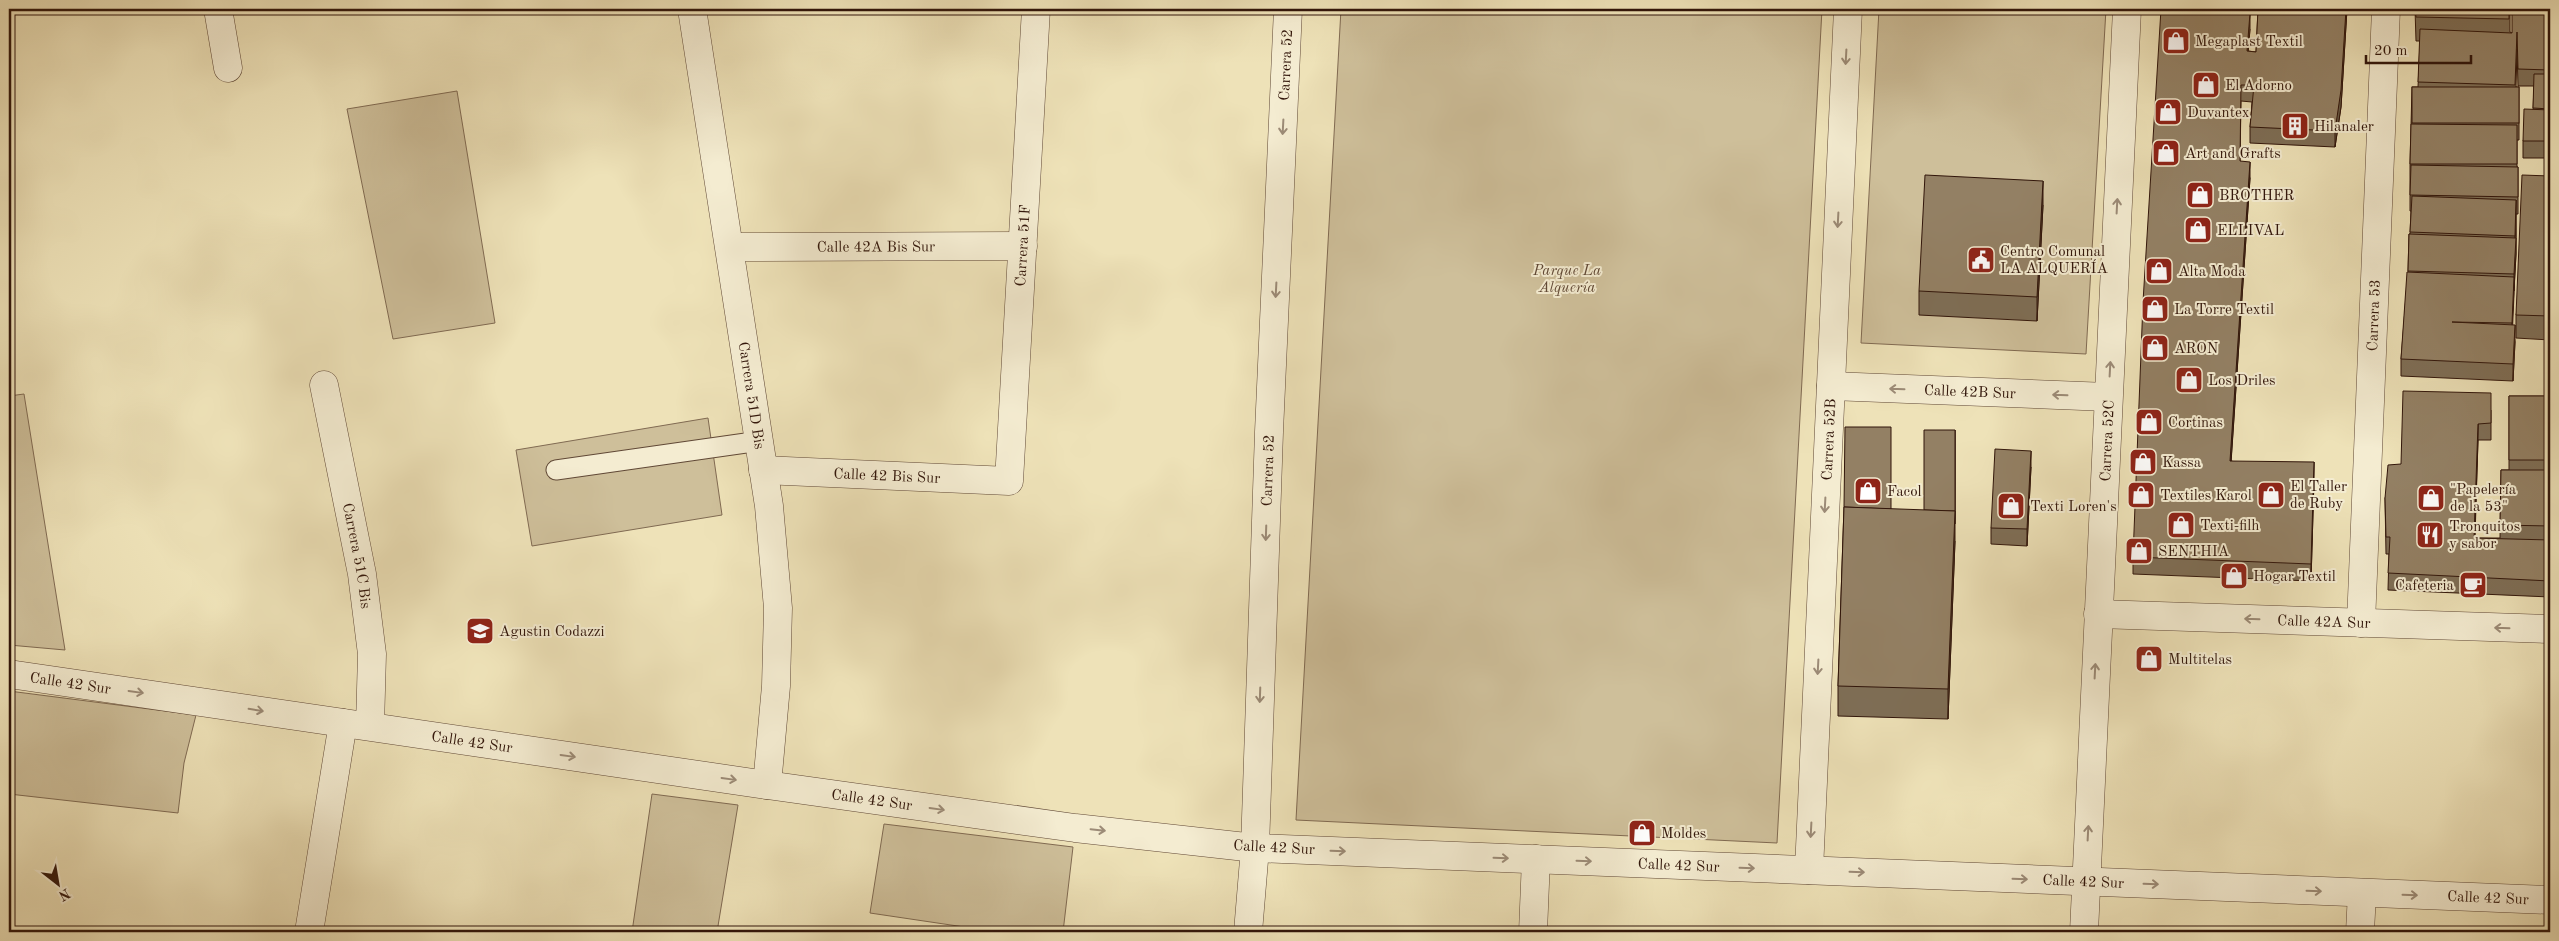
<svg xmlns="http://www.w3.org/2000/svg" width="2559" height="941" font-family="'Old Standard TT',serif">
<rect width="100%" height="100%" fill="#eee2b8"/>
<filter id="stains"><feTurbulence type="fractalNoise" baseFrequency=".004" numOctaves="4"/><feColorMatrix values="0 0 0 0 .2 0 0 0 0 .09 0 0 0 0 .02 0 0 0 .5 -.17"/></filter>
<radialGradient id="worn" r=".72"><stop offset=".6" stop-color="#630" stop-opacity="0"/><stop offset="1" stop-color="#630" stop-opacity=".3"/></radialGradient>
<g fill="#cebf9a" stroke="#806a52">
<path d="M1341,9H1822L1777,843L1296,820Z"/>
<path d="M1879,9H2106L2086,354L1861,343Z"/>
<path d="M457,91L495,323L393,339L347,109Z"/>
<path d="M24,394L65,650L9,645V396Z"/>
<path d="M708,418L722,515L532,546L516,450Z"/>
<path d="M9,691L196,715L184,763L178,813L9,794Z"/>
<path d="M652,794L738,805L717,932H632Z"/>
<path d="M884,824L1073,847L1063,932H998L870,913Z"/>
</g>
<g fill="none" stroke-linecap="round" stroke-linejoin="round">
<defs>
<path id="service" d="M556,470L760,441"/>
<g id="minor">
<path d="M218,9L228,68"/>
<path id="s1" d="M692,9L769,506L778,608L776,686L767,785"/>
<path id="s2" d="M730,247L1023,246"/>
<path id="s3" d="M324,385L362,574L372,654L370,726"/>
<path id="s4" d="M1831,386L2108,397"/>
<path id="s5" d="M763,470L1009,481L1036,9"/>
<path id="s6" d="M2098,614L2550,629"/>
<path id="s7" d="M2361,623L2386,9"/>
<path id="s8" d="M9,674L767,785L1075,828L1255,848"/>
<path id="s9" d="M1809,870L1848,9"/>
<path d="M309,932L343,723"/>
<path d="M1533,932L1536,859"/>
<path d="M2360,932L2362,893"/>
</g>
<g id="tertiary">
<path id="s10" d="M1255,848L2550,900"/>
<path id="s11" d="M1248,932L1255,848L1269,432L1288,9"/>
<path id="s12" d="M2084,932L2127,9"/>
</g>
</defs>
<use href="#service" stroke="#604836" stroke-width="21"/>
<use href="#minor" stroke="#604836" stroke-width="29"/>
<use href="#tertiary" stroke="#604836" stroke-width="29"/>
<use href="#service" stroke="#f4ecd1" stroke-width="19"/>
<use href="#minor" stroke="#f4ecd1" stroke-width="28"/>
<use href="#tertiary" stroke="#f4ecd1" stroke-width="28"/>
</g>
<g fill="#7e6e56" stroke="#31150a">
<path d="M2258,9H2347L2341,107L2335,147L2250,143V127L2252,102L2241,101L2240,161L2250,178L2231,461L2314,479L2311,581L2133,574V557L2225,12L2250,29L2248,51L2256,52Z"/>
<path d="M2415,9H2510V32L2512,33L2550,9V158H2523V141L2533,110L2534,86H2518L2517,49L2516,87H2519V140H2517V167H2518V214H2516V254L2512,325L2515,342L2513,381L2401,376V359L2408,272L2409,234H2410L2411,211H2410V164L2412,87H2418L2420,41H2416Z"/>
<path d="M2550,176V340L2516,338V315Z"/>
<path d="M2043,205L2037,321L1919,315V291Z"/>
<path d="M2550,363V597L2388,590L2389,554H2386L2385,498L2401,464L2491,410V440H2478L2475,538H2500L2501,470H2509V396H2547Z"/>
<path d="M2031,467L2027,546L1991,544V528Z"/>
<path d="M1844,507L1891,509L1955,541L1948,719L1838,716V686Z"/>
</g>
<g fill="#675a46" stroke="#31150a">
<path d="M2346,9H2347L2341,107L2335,147V131Z"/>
<path d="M2250,13V29L2247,68V51Z"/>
<path d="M2250,162V178L2230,478V461Z"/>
<path d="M2043,181V205L2037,321V297Z"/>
<path d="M2516,200V254L2514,291V274Z"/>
<path d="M2514,277V294L2512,340V323Z"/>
<path d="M2515,325V342L2513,381V364Z"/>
<path d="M2478,424V440L2474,554V538Z"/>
<path d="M1955,430V541L1948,719V689L1955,511Z"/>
<path d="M2031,451V467L2027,546V529Z"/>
<path d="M2314,462V479L2311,581V564Z"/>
</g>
<g fill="#938064" stroke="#31150a">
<path d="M2161,9H2225V12L2250,13L2247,51L2256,52L2258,9H2346L2341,90L2335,131L2250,127L2254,85H2241L2240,161L2250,162L2230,461L2314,462L2311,564L2133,557L2143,302Z"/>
<path d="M2415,9H2509V19L2416,17Z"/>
<path d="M2512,9H2550V70L2518,69L2517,32L2515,85L2418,82L2420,29L2512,33Z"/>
<path d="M2534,74H2550V109L2533,108Z"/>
<rect x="2412" y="87" width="107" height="36"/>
<path d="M2524,109L2550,110V141H2523Z"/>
<path d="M2411,124L2517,125V164H2410Z"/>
<path d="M2411,165L2518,167V197L2410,195Z"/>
<path d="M1925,175L2043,181L2037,297L1919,291Z"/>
<path d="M2522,175L2550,176V316L2516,315Z"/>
<path d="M2412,196L2516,200L2515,236L2410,232Z"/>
<path d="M2409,234L2516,238L2514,274L2408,271Z"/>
<path d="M2407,272L2514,277L2512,323L2452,322L2515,325L2513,364L2401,359Z"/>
<path d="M2547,363H2550V460H2509V396H2547Z"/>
<path d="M2403,391L2491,393V423L2478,424L2474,538L2550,540V581L2388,573L2390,537H2386L2385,498L2388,465L2401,464Z"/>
<path d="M1845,427H1891V509L1844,507Z"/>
<path d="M1924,430H1955V524V511L1924,510Z"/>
<path d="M1995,449L2031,451L2027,529L1991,528Z"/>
<path d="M2501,470H2550V526L2500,525Z"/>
<path d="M1844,507L1955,511L1948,689L1838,686Z"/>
</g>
<defs><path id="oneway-shaft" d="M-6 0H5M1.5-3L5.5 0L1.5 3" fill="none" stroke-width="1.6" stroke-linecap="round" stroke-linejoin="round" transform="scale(1.25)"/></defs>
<g stroke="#9c8b77">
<use href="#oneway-shaft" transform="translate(1846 57) rotate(93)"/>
<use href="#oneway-shaft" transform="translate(1283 127) rotate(93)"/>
<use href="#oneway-shaft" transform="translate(2117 206) rotate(-87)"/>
<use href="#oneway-shaft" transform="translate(1838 220) rotate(93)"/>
<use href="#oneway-shaft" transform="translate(1276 290) rotate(93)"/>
<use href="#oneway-shaft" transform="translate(2110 369) rotate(-87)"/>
<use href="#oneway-shaft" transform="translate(1897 389) rotate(-178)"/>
<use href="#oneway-shaft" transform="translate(2060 395) rotate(-178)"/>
<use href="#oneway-shaft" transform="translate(1825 505) rotate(93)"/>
<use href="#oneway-shaft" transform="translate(1266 533) rotate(92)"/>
<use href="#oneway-shaft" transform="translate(2252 619) rotate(-178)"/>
<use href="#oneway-shaft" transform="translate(2502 628) rotate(-178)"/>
<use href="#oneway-shaft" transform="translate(1818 667) rotate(93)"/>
<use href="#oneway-shaft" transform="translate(2095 671) rotate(-87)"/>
<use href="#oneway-shaft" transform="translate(136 692) rotate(8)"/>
<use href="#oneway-shaft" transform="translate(1260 695) rotate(92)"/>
<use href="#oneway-shaft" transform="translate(256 710) rotate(9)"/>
<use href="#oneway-shaft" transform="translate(568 756) rotate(8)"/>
<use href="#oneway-shaft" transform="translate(729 779) rotate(8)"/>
<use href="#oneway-shaft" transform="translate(937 809) rotate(8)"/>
<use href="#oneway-shaft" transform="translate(1098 830) rotate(6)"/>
<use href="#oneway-shaft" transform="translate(1811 830) rotate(93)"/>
<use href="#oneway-shaft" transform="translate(2088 833) rotate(-87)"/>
<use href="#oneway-shaft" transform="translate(1338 851) rotate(2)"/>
<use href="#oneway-shaft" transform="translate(1501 858) rotate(2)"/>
<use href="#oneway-shaft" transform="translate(1584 861) rotate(2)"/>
<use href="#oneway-shaft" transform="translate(1747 868) rotate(2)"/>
<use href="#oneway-shaft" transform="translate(1857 872) rotate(2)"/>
<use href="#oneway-shaft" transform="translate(2020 879) rotate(2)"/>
<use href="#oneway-shaft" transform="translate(2151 884) rotate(2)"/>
<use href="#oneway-shaft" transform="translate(2314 891) rotate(2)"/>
<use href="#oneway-shaft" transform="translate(2410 895) rotate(2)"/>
</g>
<defs>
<symbol id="shop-square" viewBox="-11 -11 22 22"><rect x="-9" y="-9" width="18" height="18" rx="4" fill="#8f2418" stroke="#f4ecd1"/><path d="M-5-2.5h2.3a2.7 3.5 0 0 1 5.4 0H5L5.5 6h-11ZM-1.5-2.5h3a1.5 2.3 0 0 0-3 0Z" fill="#fff"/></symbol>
<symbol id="building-square" viewBox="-11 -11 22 22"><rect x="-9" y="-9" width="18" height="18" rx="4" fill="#8f2418" stroke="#f4ecd1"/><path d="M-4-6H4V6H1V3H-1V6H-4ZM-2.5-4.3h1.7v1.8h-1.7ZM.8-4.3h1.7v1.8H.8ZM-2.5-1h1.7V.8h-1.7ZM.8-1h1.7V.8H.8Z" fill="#fff"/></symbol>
<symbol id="civic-square" viewBox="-11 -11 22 22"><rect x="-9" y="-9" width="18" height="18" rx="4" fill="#8f2418" stroke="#f4ecd1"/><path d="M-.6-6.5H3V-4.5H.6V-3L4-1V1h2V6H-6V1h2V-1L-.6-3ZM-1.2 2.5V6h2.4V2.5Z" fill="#fff"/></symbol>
<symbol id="restaurant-square" viewBox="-11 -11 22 22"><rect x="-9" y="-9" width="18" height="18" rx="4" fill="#8f2418" stroke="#f4ecd1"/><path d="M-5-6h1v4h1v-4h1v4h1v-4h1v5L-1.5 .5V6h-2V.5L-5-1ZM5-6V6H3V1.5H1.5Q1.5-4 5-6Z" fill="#fff"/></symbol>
<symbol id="cafe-square" viewBox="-11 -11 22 22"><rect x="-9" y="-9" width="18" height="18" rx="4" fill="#8f2418" stroke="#f4ecd1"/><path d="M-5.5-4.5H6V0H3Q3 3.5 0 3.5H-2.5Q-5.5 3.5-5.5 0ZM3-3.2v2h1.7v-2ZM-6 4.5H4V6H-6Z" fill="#fff"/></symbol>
<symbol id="school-square" viewBox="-11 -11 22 22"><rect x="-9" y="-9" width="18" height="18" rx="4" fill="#8f2418" stroke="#f4ecd1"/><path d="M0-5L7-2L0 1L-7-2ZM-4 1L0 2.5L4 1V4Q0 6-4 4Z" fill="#fff"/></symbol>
</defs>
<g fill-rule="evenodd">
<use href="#shop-square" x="2160" y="25" width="32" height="32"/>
<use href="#shop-square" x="2190" y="69" width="32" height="32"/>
<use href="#shop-square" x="2152" y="96" width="32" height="32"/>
<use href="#building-square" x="2279" y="110" width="32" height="32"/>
<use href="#shop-square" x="2150" y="137" width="32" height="32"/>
<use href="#shop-square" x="2184" y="179" width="32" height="32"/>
<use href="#shop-square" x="2182" y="214" width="32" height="32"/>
<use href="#civic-square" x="1965" y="244" width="32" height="32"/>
<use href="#shop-square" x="2143" y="255" width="32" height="32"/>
<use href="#shop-square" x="2139" y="293" width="32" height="32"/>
<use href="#shop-square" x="2139" y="332" width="32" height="32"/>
<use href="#shop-square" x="2173" y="364" width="32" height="32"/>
<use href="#shop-square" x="2133" y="406" width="32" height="32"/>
<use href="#shop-square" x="2127" y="446" width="32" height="32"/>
<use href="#shop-square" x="1852" y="475" width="32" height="32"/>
<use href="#shop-square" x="2125" y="479" width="32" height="32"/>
<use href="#shop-square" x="2255" y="479" width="32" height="32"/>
<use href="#shop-square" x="2415" y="482" width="32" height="32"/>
<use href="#shop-square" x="1995" y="490" width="32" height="32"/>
<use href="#shop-square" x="2165" y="509" width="32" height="32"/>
<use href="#restaurant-square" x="2414" y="519" width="32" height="32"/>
<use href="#shop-square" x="2123" y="535" width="32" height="32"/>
<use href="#shop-square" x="2218" y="560" width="32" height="32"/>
<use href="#cafe-square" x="2457" y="569" width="32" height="32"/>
<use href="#school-square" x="464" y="615" width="32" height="32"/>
<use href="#shop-square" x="2133" y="643" width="32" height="32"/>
<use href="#shop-square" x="1626" y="817" width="32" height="32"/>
</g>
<g text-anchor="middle" stroke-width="4" stroke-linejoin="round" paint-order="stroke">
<g font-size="15" fill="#31150a" stroke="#f4ecd1" text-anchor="start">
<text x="2195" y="46">Megaplast Textil</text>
<text x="2225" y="90">El Adorno</text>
<text x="2187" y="117">Duvantex</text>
<text x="2314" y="131">Hilanaler</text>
<text x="2185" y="158">Art and Grafts</text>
<text x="2219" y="200">BROTHER</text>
<text x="2217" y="235">ELLIVAL</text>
<text x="2000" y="256">Centro Comunal<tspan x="2000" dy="17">LA ALQUERÍA</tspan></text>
<text x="2178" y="276">Alta Moda</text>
<text x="2174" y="314">La Torre Textil</text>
<text x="2174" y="353">ARON</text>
<text x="2208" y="385">Los Driles</text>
<text x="2168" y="427">Cortinas</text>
<text x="2162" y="467">Kassa</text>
<text x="2290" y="491">El Taller<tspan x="2290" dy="17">de Ruby</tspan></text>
<text x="2450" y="494">"Papelería<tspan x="2450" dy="17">de la 53"</tspan></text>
<text x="1887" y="496">Facol</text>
<text x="2160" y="500">Textiles Karol</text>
<text x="2030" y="511">Texti Loren's</text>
<text x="2200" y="530">Texti-filh</text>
<text x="2449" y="531">Tronquitos<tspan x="2449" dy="17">y sabor</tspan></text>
<text x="2158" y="556">SENTHIA</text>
<text x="2253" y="581">Hogar Textil</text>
<text x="2454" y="590" text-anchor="end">Cafeteria</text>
<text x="499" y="636">Agustin Codazzi</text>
<text x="2168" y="664">Multitelas</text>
<text x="1661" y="838">Moldes</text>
</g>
<g font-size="15" fill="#31150a" stroke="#f4ecd1">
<text dy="5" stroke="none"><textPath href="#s11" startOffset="868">Carrera 52</textPath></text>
<text dy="5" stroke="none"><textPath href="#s5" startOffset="482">Carrera 51F</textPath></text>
<text dy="5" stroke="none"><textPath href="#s2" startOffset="146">Calle 42A Bis Sur</textPath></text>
<text dy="5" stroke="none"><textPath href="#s7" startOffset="308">Carrera 53</textPath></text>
<text dy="5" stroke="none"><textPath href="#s4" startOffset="139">Calle 42B Sur</textPath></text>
<text dy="5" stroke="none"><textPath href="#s1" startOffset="391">Carrera 51D Bis</textPath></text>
<text dy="5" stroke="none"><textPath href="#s9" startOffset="431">Carrera 52B</textPath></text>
<text dy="5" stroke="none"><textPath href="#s12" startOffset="492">Carrera 52C</textPath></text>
<text dy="5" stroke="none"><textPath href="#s11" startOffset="462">Carrera 52</textPath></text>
<text dy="5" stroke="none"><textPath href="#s5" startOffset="124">Calle 42 Bis Sur</textPath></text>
<text dy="5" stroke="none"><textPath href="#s3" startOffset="174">Carrera 51C Bis</textPath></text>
<text dy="5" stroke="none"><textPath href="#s6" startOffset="226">Calle 42A Sur</textPath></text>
<text dy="5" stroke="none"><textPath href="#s8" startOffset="62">Calle 42 Sur</textPath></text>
<text dy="5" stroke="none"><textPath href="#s8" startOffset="468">Calle 42 Sur</textPath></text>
<text dy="5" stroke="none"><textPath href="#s8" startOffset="872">Calle 42 Sur</textPath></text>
<text transform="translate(1274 847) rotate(3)" y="5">Calle 42 Sur</text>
<text dy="5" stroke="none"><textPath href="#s10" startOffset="424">Calle 42 Sur</textPath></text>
<text dy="5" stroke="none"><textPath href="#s10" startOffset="829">Calle 42 Sur</textPath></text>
<text dy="5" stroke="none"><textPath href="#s10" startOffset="1234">Calle 42 Sur</textPath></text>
</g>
<g font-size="15" font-style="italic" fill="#604835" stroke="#f4ecd1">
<text x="1567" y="275">Parque La<tspan x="1567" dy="17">Alquería</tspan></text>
</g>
</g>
<rect width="2559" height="941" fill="none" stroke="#eee2b8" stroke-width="30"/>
<rect x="10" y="10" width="2539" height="921" fill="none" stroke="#31150a" stroke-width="2.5"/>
<rect x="15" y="15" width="2529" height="911" fill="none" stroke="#31150a"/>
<g transform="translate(58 884) rotate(149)" stroke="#f4ecd1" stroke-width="4" paint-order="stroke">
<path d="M0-4L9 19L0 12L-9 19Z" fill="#31150a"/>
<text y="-8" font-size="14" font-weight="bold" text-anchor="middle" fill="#31150a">N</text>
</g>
<path d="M2366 55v8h105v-8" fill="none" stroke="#31150a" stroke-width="2.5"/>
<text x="2374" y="55" font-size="15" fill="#31150a" stroke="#f4ecd1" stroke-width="4" paint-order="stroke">20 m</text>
<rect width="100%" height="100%" filter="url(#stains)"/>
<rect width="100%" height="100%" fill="url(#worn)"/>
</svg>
